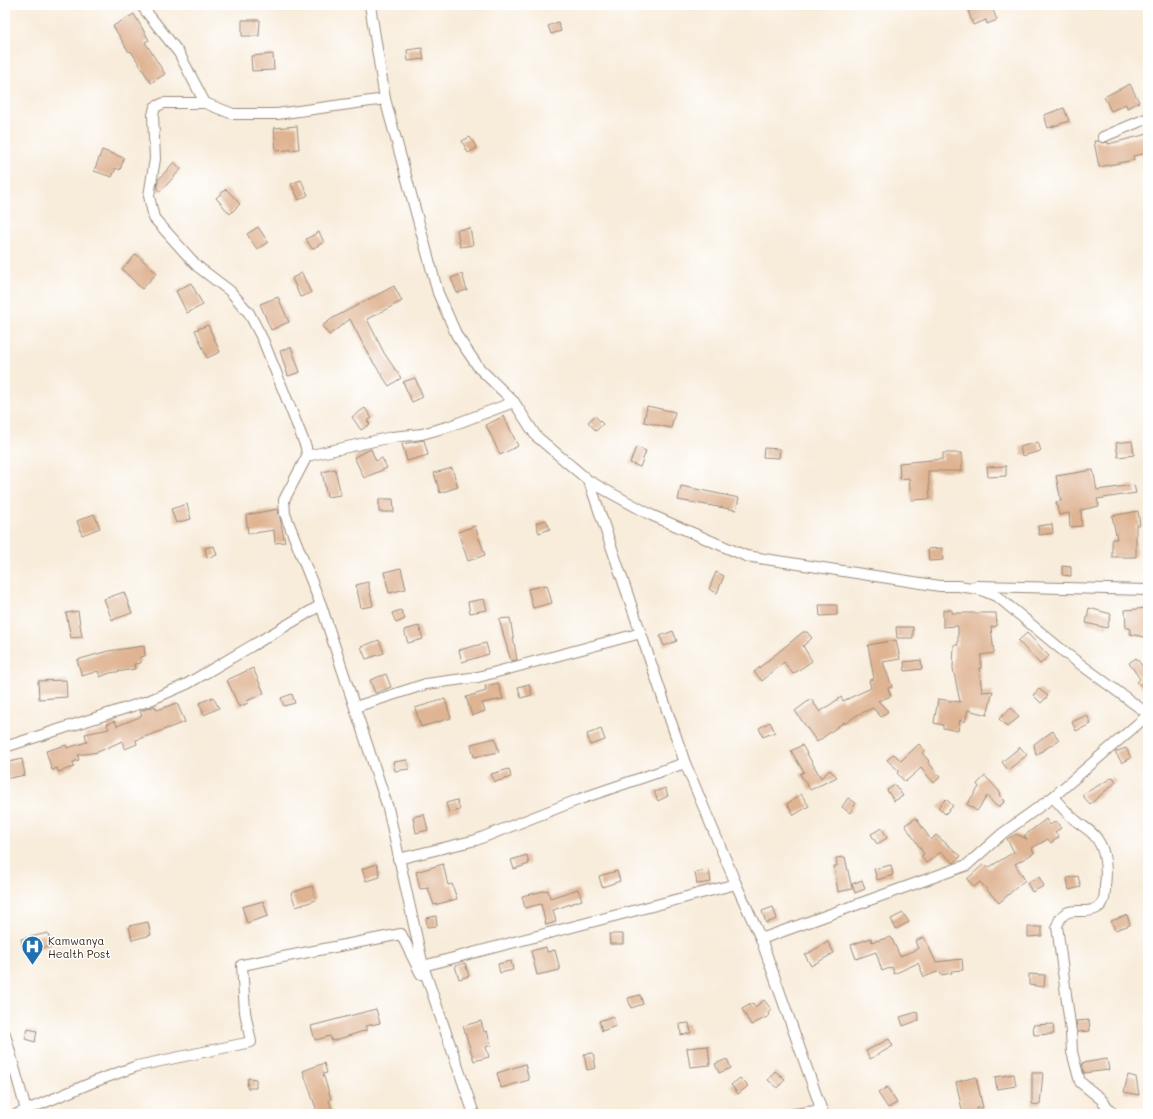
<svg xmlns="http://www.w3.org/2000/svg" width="1153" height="1119" font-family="Mali,sans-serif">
<rect width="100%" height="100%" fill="#fff"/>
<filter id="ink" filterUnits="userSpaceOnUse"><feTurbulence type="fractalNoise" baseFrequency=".025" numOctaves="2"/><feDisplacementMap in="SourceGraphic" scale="8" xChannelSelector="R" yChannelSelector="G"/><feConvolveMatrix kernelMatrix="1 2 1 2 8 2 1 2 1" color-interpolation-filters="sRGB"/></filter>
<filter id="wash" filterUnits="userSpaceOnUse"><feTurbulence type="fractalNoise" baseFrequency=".012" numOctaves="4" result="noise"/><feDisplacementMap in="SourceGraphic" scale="16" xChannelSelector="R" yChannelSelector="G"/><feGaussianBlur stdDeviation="0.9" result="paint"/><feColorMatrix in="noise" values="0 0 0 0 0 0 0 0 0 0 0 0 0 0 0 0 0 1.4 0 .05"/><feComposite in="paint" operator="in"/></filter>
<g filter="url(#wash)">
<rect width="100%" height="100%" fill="#f8ecda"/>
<g id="blocks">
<g fill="#dfb493">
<path d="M984,5H991L997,20L987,24L986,20L973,25L968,10Z"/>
<path d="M134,14L149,40L145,42L165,74L151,83L131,51L129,52L113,26Z"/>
<path d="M242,20H260L259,36H242Z"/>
<path d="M558,22L561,31L551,34L548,26Z"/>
<path d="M422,48L424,59L408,61L407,50Z"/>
<path d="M273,54L274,70L252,71L251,56Z"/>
<path d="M1130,84L1139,102L1127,108L1126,104L1111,111L1104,97Z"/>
<path d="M1064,108L1069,121L1048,128L1044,115Z"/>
<path d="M297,126L299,149L276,151L274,128Z"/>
<path d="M1148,134V153L1133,156L1134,160L1099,167L1094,141H1098L1103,143L1108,142V144Z"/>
<path d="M470,137L477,148L468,153L462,141Z"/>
<path d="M102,150L124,158L120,170L116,168L112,177L94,171Z"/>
<path d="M174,162L181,169L160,192L157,189L158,180Z"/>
<path d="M301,180L308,195L299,200L291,184Z"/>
<path d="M226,189L240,204L230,214L216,198Z"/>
<path d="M258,227L268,242L257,249L247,234Z"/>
<path d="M470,228L473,245L460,247L457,230Z"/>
<path d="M319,232L324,242L312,249L306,239Z"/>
<path d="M136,254L157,273L142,289L122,269Z"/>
<path d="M302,273L311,293L300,297L292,278Z"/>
<path d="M462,274L467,290L457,293L451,278Z"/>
<path d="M191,283L203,305L187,313L176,291Z"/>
<path d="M394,286L402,301L367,319L384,353L401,378L389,386L369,356L350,319L329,335L322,326L333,318Z"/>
<path d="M278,297L289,322L271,330L260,304Z"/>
<path d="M208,325L220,352L207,358L195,330Z"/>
<path d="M291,347L300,372L288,376L280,351Z"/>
<path d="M415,378L423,397L412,402L403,382Z"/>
<path d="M647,406L675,412L671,428L644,422Z"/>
<path d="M365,408L372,418L367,421L370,424L361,430L352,417Z"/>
<path d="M504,416L518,446L500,455L486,425Z"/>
<path d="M595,416L603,424L596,431L588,422Z"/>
<path d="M424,440L428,455L407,461L402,444Z"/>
<path d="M1132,441L1134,455L1118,457L1116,443Z"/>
<path d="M1038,442L1041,451L1022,456L1020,447Z"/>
<path d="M636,447L646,451L640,467L630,463Z"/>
<path d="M764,448L780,449L779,458L763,457Z"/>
<path d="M371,449L376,461L382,458L387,468L364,478L354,457Z"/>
<path d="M943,453H962V471H928L930,499L911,500L909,478L900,479L899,463L943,459Z"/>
<path d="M1006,466V476L988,477L987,467Z"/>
<path d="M452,468L458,487L440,493L434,473Z"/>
<path d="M335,469L341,495L327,497L322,472Z"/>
<path d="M1093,470L1097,490L1134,485L1136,493L1097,499L1099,506L1081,510L1082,526L1070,527L1069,513L1059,515L1056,502L1061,501L1056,476Z"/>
<path d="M681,486L739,498L736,510L678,500Z"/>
<path d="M379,499H393L394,512H379Z"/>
<path d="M187,504L191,519L176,523L171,509Z"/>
<path d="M278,509L285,542L275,543L274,530L248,534L246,515Z"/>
<path d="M1138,511L1140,525H1136V557H1112V539H1117L1112,516Z"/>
<path d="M94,514L100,528L82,535L77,521Z"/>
<path d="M546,520L550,529L539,533L536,523Z"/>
<path d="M1052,524L1053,533L1039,535L1038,526Z"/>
<path d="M475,526L485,555L468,561L458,532Z"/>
<path d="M214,546L217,555L207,558L205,548Z"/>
<path d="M942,548L943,560L929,561L928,549Z"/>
<path d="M1062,566L1071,567V576L1062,575Z"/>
<path d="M401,568L406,589L389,593L384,572Z"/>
<path d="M716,572L724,576L717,593L709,589Z"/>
<path d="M368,582L373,606L361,608L356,585Z"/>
<path d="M547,585L552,603L533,608L528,589Z"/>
<path d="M124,592L132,613L112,620L104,599Z"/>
<path d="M484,599L487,610L470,613L468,602Z"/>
<path d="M819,605H837V615L820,616Z"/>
<path d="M1089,608L1111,614L1107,628L1086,623Z"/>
<path d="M1148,608V635H1144V637L1130,634V628H1126L1125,610Z"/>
<path d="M401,610L405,619L396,623L392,613Z"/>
<path d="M943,610H952V613H996L997,626L991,627L994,653L981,655V668H979L982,692L993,691L987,715L968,710L965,722L960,720L958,731L943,728V725L934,723L938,699L960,702L953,668L954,645H958V626L943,627Z"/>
<path d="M78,611L82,637L71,638L66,613Z"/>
<path d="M510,618L517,660L511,661L499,619Z"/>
<path d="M419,626L423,639L408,643L404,630Z"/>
<path d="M896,627H913V638H897Z"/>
<path d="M673,631L677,641L664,646L660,636Z"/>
<path d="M803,632H807L812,638L803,646L812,661L793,674L784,662L762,681L754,672Z"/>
<path d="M1027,633L1049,656L1040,664L1018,641Z"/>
<path d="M379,640L384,653L366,659L361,647Z"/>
<path d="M896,640L900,659L883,662L892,687L888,688L891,696L878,701L888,711L881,717L873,708L857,715L845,724L844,722L817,742L795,711L811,699L820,712L841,697L843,701L871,688L869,680L874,679L868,645Z"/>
<path d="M486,643L489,654L462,662L459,650Z"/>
<path d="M144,646L145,656L140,657L141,663L134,664L135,669L110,673L100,677L98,671L82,676L77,660L108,651Z"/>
<path d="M1136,658L1144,668V675L1148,670V692L1137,682L1140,679L1129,663Z"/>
<path d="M921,660L922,669L905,671L904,662Z"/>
<path d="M253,668L264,693L247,701L248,703L239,707L227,680Z"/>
<path d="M386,674L391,687L375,693L370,680Z"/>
<path d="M66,680L67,697L39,699L38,681Z"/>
<path d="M498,683L503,699L482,703L485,711L472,716L466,697L486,691L485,686Z"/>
<path d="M529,684L532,695L521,698L518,687Z"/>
<path d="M1039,689L1048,696L1041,703L1033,695Z"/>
<path d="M292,694L295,703L284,706L281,698Z"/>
<path d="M213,697L219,708L204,715L199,703Z"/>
<path d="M445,699L451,718L421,727L415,708Z"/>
<path d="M177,703L185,722L136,740L137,744L125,749L122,741L98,752L78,755L79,760L73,762L74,767L58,772L57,768L52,770L46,751L66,745L67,748L87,742L85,734L109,729L107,724L115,721L117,726L142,716L140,711L155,706L157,710Z"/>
<path d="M1011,708L1019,717L1007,727L999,719Z"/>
<path d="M1087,715L1091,724L1076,731L1072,722Z"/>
<path d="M770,722L775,732L763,737L759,728Z"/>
<path d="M601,729L605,740L590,745L587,734Z"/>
<path d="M1053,731L1059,740L1036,755L1034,744Z"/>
<path d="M495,738L499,752L474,757L471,744Z"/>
<path d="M919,744L925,751L922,753L929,761L928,762L940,777L934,783L921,768L905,782L897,773L899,771L887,760L894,754L901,761Z"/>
<path d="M802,745L821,778L830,770L837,777L810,790L800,774L804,772L791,751Z"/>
<path d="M1020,747L1027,755L1008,770L1002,762Z"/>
<path d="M1126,748L1131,758L1122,763L1115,752Z"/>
<path d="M22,759L25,775L5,779V763Z"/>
<path d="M407,760L409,769L395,771L393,762Z"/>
<path d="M509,769L511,777L495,782L491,774Z"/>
<path d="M985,776L1001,793L999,795L1005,801L1000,806H996L987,796L977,811L967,804L979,787L977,784Z"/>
<path d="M1113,777L1116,782L1090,804L1082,795Z"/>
<path d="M895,785L903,796L894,801L887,790Z"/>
<path d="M665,788L668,796L658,801L654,792Z"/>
<path d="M801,794L809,806L794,815L787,804Z"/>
<path d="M848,798L856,803L850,813L842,807Z"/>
<path d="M946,799L953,806L945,814L938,807Z"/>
<path d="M457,800L460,810L449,813L446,803Z"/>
<path d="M424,814L428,830L416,833L413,817Z"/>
<path d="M916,818L931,840L936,835L961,856L954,863L941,852L926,863L921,856L924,854L905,825Z"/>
<path d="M1046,819L1050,825L1056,821L1061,828L1055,832L1059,837L1051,843L1048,839L1032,848L1034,853L1015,864L1025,880L999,903L980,882L974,887L967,879L984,864L988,868L1014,852L1007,839L1016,834L1027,839L1024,836Z"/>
<path d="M882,828L887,838L877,844L871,834Z"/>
<path d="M527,855L529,864L514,869L511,860Z"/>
<path d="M845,857L852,889L838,892L834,866H837L836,858Z"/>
<path d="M377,864L380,877L366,881L362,869Z"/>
<path d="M443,864L448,885L452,884L457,899L434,905L428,888L420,889L416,872Z"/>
<path d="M891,865L893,875L877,880L874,869Z"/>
<path d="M709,870L711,882L697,884L695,872Z"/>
<path d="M617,871L620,881L602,887L599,876Z"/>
<path d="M1078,876L1081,887L1069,890L1067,878Z"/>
<path d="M1039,877L1044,886L1032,892L1027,883Z"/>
<path d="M862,880L865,889L855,893L852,884Z"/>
<path d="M312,886L316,900L296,907L291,893Z"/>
<path d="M578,889L582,900L553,910L556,922L546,925L541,904L525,908L522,896L548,890L550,898Z"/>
<path d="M263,901L268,916L247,923L242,907Z"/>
<path d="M773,907L777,919L766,923L762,911Z"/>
<path d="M903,913L909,922L896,929L891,919Z"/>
<path d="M1127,915L1130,925L1115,930L1111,921Z"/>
<path d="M436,916L437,926L427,927L426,918Z"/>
<path d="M148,922L151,935L132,940L129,926Z"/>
<path d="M1028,927H1042V936L1028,937Z"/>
<path d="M48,933L51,946L24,952L21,939Z"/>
<path d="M609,934H623V944H610Z"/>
<path d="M891,937L900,956L918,949L915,941L924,937L936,962L962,959L963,970L951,971L952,973L941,975L940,971L924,977L918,963L894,974L892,967L882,971L876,952L856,959L851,945L871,938L872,942Z"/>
<path d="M828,942L834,953L811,966L805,955Z"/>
<path d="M546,947L547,952L555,950L560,970L537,975L531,951Z"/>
<path d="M511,961L513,970L500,973L498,964Z"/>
<path d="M465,963L469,976L459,979L455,966Z"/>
<path d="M1029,974L1045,975L1044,987L1029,985Z"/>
<path d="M640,995L643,1004L631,1008L628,998Z"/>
<path d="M764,1000L772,1010L768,1013L769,1016L751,1025L742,1009L753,1003L755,1007Z"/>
<path d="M376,1009L380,1023L365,1026L367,1030L332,1041L330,1036L315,1040L311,1026Z"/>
<path d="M917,1012L919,1020L903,1026L900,1017Z"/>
<path d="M613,1016L616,1026L602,1031L599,1021Z"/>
<path d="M1089,1020L1090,1031L1078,1032L1076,1021Z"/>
<path d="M481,1021L484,1032L487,1031L491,1045L486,1047L489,1057L474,1061L463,1026Z"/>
<path d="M689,1023L691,1033L681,1035L680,1024Z"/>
<path d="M1053,1024L1054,1034L1034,1035L1033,1025Z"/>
<path d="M28,1029L37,1031L35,1042L25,1039Z"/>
<path d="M889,1039L893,1046L870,1059L866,1051Z"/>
<path d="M708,1046L710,1065L690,1067L687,1048Z"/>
<path d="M593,1053L596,1068L587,1070L584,1054Z"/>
<path d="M727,1059L731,1068L719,1073L715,1064Z"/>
<path d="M1107,1059L1109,1070L1084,1073L1082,1063Z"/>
<path d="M324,1063L327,1073L323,1074L331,1099L329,1100L333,1114H318L303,1071Z"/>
<path d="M525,1064L529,1080L501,1088L497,1073Z"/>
<path d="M775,1071L785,1079L778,1088L768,1080Z"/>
<path d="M1032,1073H1043L1040,1105L1032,1104Z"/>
<path d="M1014,1074L1016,1086L997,1089L995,1077Z"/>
<path d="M1128,1075L1136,1077L1139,1095L1124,1092Z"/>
<path d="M976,1077L983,1108H976L977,1111L963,1114L956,1082Z"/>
<path d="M248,1078L256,1079V1088H247Z"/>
<path d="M740,1078L748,1086L738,1094L731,1085Z"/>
<path d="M887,1087L897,1103L888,1108L878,1093Z"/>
</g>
</g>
</g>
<g filter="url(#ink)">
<use href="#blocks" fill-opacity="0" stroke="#9a8b7c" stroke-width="1"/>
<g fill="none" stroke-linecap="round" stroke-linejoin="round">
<defs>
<g id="minor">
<path d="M141,5L179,53L205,103"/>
<path d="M370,5L385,99L438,293L457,336L479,368L514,402L536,436L589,481L651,515L746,556L940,586H958L979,589L998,597L1068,655L1148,714"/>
<path d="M385,99L277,114H233L205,103H164L155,107L153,115L155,159L149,196L154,218L197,266L230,291L249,313L263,340L306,447L307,456L284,500L285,514L321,605L388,808L423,966L474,1114"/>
<path d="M1103,137L1148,118"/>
<path d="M307,456L392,437L422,434L450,426L514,402"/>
<path d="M589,481L685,763L736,884L761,939L823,1114"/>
<path d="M976,586L1148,590"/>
<path d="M355,707L426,684L478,677L641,633"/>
<path d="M5,747L148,701L187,684L321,605"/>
<path d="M1053,797C1061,806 1069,816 1079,823C1085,828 1093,832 1097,839C1106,851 1107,872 1105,886C1105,894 1105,904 1097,908C1083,917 1065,901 1057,926L1071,1032L1072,1052L1080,1082L1101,1099L1113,1114"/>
<path d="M398,859L476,840L580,799L685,763"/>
<path d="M761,939L967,865L1003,833L1053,797L1148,715"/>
<path d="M423,966L736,884"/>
<path d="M5,1034L27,1114"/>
<path d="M17,1114L96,1081L137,1066L251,1042L245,1012L242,965L401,934L421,974"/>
<path d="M794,1114L822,1110"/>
</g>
</defs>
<use href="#minor" stroke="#9a8b7c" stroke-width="12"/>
<use href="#minor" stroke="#fff" stroke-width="10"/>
</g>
</g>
<defs>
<symbol id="hospital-pin" viewBox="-11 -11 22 30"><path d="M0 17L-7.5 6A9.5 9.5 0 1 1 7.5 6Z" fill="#1f6fb2" stroke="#fff"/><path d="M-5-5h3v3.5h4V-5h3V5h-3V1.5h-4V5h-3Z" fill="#fff"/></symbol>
</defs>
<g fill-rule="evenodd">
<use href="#hospital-pin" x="20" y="934" width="25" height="34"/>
</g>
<g text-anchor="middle" stroke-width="3" stroke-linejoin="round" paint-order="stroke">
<g font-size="11" fill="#3b2a1e" stroke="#fff" text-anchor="start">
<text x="48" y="945">Kamwanya<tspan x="48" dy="13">Health Post</tspan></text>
</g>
</g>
<rect width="1153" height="1119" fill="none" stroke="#fff" stroke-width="20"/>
</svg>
